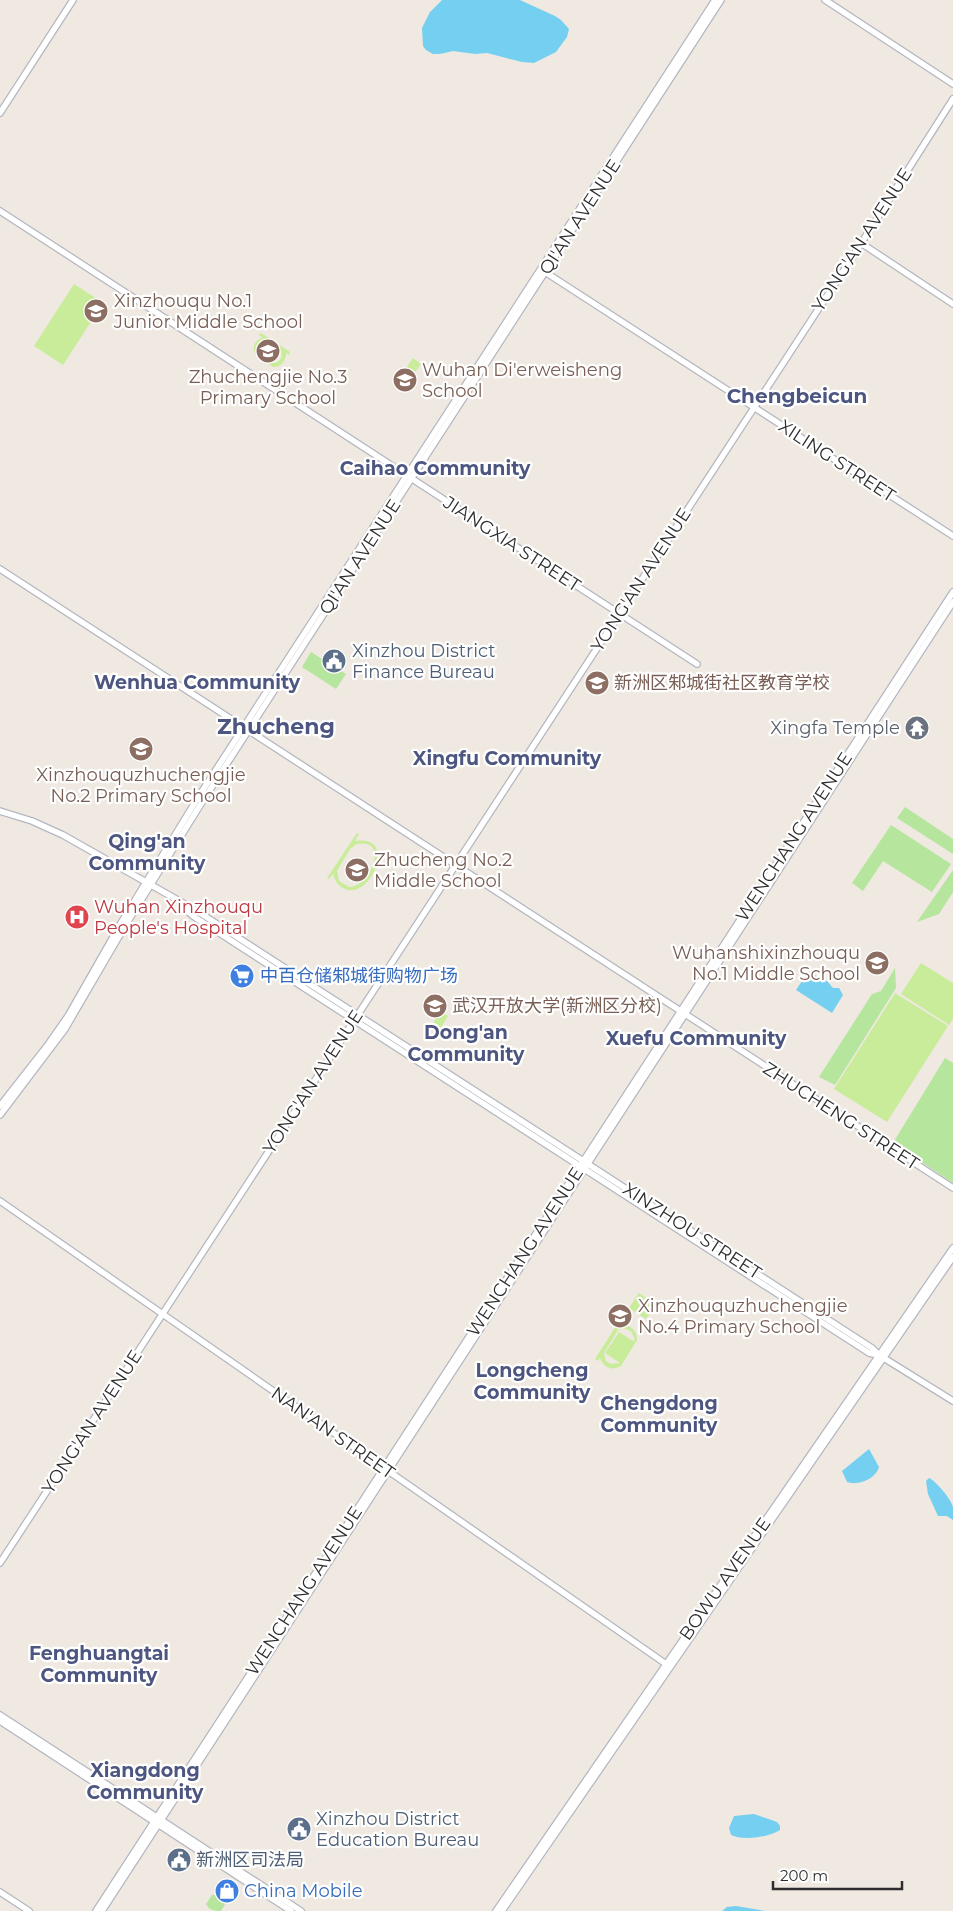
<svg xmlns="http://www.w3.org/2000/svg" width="953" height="1911" font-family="Montserrat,'Noto Sans SC',sans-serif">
<rect width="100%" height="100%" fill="#efe9e1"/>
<g fill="#b6e59e">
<path d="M311,652L346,674L336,689L302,667Z"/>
<path d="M905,807L953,839V854L897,818Z"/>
<path d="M891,825L951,864L932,892L883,861L863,891L852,883Z"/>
<path d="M953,870V892L939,914L917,922Z"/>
<path d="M895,968L896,988L835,1085L819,1077L872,994L881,991Z"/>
<path d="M945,1058L953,1063V1183L893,1143Z"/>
<path d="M212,1895H215L225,1901V1904L221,1911C214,1911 209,1910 206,1904Z"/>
</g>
<g fill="#c9ec9a" fill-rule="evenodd">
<path d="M74,284L103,303L63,365L34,346Z"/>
<path d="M261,333L290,352L289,355L286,353C286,361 281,367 273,367L255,354C252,346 255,340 263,338L259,335ZM263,341H267L281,351L282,357L278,362L273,363L259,354L257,346Z"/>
<path d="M266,344L281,354L276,361L261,352Z"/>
<path d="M413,358L421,364L410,379L402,374Z"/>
<path d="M357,833L359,834L355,841C399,834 371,900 345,889C338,886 335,881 333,874L329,879L327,878ZM357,844C390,838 371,887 349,887L339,881L337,871L350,849Z"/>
<path d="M921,963L953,983V1019L949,1025L901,994Z"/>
<path d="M895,993L948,1026L887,1122L834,1089Z"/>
<path d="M441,1011L448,1016L439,1031L431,1026Z"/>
<path d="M639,1293L656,1304L646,1319L629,1308Z"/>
<path d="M620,1320L623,1321L621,1326C631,1325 637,1330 637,1340L621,1366C612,1371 604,1368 600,1358L598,1361L595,1359ZM623,1328L631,1331L635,1340L633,1341L619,1332L605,1353L620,1363L611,1364L606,1361L604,1353L618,1330Z"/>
</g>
<g fill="#75cff0">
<path d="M442,0H520L555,16L561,20L569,29L567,37L556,52L534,63L522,62L487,53L475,54L453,51L440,54H433L426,50L423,46L422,28L430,12Z"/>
<path d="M811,971L819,979L827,981L833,988H839L843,995L832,1013L796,990L808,972Z"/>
<path d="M869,1449L879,1467C876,1479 858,1486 847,1482L842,1471Z"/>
<path d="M929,1478C936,1481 951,1499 953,1507C953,1511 953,1516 953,1520L947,1516H938L928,1494L926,1481Z"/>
<path d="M754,1814L777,1822L780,1826V1830C769,1837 743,1841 731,1835L729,1828L734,1816Z"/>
<path d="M736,1906L765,1911H722L727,1907Z"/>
</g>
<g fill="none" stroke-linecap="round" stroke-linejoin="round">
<defs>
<g id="secondary">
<path d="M825,0L953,84"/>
<path d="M0,113L73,0"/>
<path d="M0,211L697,664"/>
<path d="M861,243L953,304"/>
<path d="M545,272L953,536"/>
<path d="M0,569L953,1188"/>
<path d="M0,811L32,821L63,835L197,911L872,1348L879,1355L953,1401"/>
<path d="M181,905L193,916L869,1353L878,1355"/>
<path d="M0,1106L47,1046L68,1016L121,923L199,796L715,0"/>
<path d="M0,1115L65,1029L125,926L204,799L721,0"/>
<path d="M0,1201L666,1664"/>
<path d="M0,1563L855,253L953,99"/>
<path d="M0,1715L301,1911"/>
<path d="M0,1721L291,1911"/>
<path d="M0,1892L29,1911"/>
<path d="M96,1911L953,592"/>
<path d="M102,1911L953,602"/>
<path d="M496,1911L953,1248"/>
<path d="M502,1911L953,1257"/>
</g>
</defs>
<use href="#secondary" stroke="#b4b7c1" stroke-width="8"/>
<use href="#secondary" stroke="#fff" stroke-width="5.5"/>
</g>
<defs>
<symbol id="school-disc" viewBox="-11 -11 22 22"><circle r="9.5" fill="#8d6e63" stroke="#fff"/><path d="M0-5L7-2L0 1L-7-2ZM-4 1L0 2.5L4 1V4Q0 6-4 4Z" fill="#fff"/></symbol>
<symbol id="civic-disc" viewBox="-11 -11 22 22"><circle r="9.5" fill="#5c6f8a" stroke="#fff"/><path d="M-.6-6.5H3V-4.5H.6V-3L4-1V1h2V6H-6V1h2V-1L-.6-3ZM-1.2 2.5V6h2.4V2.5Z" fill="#fff"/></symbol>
<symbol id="temple-disc" viewBox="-11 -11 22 22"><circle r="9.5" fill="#6b7280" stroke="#fff"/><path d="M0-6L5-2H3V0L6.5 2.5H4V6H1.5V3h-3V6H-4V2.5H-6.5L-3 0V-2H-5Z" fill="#fff"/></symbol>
<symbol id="hospital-disc" viewBox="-11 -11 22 22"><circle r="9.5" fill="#e0444e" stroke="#fff"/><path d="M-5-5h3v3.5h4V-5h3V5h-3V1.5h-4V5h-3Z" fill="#fff"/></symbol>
<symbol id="supermarket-disc" viewBox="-11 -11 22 22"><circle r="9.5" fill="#3f7fe0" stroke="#fff"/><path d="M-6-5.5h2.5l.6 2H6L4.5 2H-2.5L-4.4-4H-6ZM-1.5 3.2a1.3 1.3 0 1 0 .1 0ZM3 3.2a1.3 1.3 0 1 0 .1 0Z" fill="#fff"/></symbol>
<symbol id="shop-disc" viewBox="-11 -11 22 22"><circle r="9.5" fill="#3f7fe0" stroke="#fff"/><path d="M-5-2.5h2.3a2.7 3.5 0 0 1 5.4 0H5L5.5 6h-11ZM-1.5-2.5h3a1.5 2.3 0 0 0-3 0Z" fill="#fff"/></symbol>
</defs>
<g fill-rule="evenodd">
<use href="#school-disc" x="82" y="297" width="28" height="28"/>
<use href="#school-disc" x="254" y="337" width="28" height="28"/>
<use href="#school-disc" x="391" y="366" width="28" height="28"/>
<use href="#civic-disc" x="320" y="647" width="28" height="28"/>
<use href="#school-disc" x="583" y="669" width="28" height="28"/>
<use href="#temple-disc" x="903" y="714" width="28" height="28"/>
<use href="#school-disc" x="127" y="735" width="28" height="28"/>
<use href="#school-disc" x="343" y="856" width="28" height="28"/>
<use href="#hospital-disc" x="63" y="903" width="28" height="28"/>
<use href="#school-disc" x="863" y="949" width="28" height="28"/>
<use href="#supermarket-disc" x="228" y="962" width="28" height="28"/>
<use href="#school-disc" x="421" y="992" width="28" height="28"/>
<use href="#school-disc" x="606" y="1302" width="28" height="28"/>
<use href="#civic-disc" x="285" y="1815" width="28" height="28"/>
<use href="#civic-disc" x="165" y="1846" width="28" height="28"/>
<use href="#shop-disc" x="213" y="1877" width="28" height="28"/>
</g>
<g text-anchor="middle" stroke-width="4.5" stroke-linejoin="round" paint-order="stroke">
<g font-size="18" fill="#2e2e2e" stroke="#fff">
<text transform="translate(580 217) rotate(-57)" y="6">QI'AN AVENUE</text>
<text transform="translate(862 240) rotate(-57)" y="6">YONG'AN AVENUE</text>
<text transform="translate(837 461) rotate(33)" y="6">XILING STREET</text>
<text transform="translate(512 544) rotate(33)" y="6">JIANGXIA STREET</text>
<text transform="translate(360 557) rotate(-57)" y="6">QI'AN AVENUE</text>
<text transform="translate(641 580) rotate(-57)" y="6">YONG'AN AVENUE</text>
<text transform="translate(794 837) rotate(-57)" y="6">WENCHANG AVENUE</text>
<text transform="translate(313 1082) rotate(-57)" y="6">YONG'AN AVENUE</text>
<text transform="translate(841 1116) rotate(33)" y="6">ZHUCHENG STREET</text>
<text transform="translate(692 1231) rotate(33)" y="6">XINZHOU STREET</text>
<text transform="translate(525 1252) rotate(-57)" y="6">WENCHANG AVENUE</text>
<text transform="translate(92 1422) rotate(-57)" y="6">YONG'AN AVENUE</text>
<text transform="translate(333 1433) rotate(35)" y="6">NAN'AN STREET</text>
<text transform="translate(725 1579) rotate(-55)" y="6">BOWU AVENUE</text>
<text transform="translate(304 1591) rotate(-57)" y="6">WENCHANG AVENUE</text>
</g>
<g font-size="18" fill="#785e54" stroke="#fff" text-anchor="start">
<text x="114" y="307">Xinzhouqu No.1<tspan x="114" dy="21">Junior Middle School</tspan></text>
<text x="422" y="376">Wuhan Di'erweisheng<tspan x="422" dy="21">School</tspan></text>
<text x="268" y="383" text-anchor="middle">Zhuchengjie No.3<tspan x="268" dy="21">Primary School</tspan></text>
<text x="614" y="689">新洲区邾城街社区教育学校</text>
<text x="141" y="781" text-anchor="middle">Xinzhouquzhuchengjie<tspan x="141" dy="21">No.2 Primary School</tspan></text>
<text x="374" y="866">Zhucheng No.2<tspan x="374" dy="21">Middle School</tspan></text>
<text x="860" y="959" text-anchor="end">Wuhanshixinzhouqu<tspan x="860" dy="21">No.1 Middle School</tspan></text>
<text x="452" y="1012">武汉开放大学(新洲区分校)</text>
<text x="638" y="1312">Xinzhouquzhuchengjie<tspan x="638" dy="21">No.4 Primary School</tspan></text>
</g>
<g font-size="18" fill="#4e5e75" stroke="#fff" text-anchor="start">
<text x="352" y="657">Xinzhou District<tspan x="352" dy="21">Finance Bureau</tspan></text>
<text x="316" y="1825">Xinzhou District<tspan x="316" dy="21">Education Bureau</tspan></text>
<text x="196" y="1866">新洲区司法局</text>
</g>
<g font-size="18" fill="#5b616d" stroke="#fff" text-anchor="end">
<text x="900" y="734">Xingfa Temple</text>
</g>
<g font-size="18" fill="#be3a42" stroke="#fff" text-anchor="start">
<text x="94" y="913">Wuhan Xinzhouqu<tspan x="94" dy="21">People's Hospital</tspan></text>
</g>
<g font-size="18" fill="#366cbe" stroke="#fff" text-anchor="start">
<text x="260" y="982">中百仓储邾城街购物广场</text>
<text x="244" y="1897">China Mobile</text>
</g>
<g font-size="19" font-weight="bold" fill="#4d5680" stroke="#fff">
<text x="435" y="475">Caihao Community</text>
<text x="197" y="689">Wenhua Community</text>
<text x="507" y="765">Xingfu Community</text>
<text x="147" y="848">Qing'an<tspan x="147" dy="22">Community</tspan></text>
<text x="466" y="1039">Dong'an<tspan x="466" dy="22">Community</tspan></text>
<text x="696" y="1045">Xuefu Community</text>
<text x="532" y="1377">Longcheng<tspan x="532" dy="22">Community</tspan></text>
<text x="659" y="1410">Chengdong<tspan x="659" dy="22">Community</tspan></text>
<text x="99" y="1660">Fenghuangtai<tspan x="99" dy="22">Community</tspan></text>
<text x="145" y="1777">Xiangdong<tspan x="145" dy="22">Community</tspan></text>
</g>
<g font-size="20" font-weight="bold" fill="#4d5680" stroke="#fff">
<text x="797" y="403">Chengbeicun</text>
</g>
<g font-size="22" font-weight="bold" fill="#4d5680" stroke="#fff">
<text x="276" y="734">Zhucheng</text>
</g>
</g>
<path d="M773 1881v8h129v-8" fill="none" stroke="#2e2e2e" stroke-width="2.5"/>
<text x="780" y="1881" font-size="15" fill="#2e2e2e" stroke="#ffffff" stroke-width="4" paint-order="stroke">200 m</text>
</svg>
